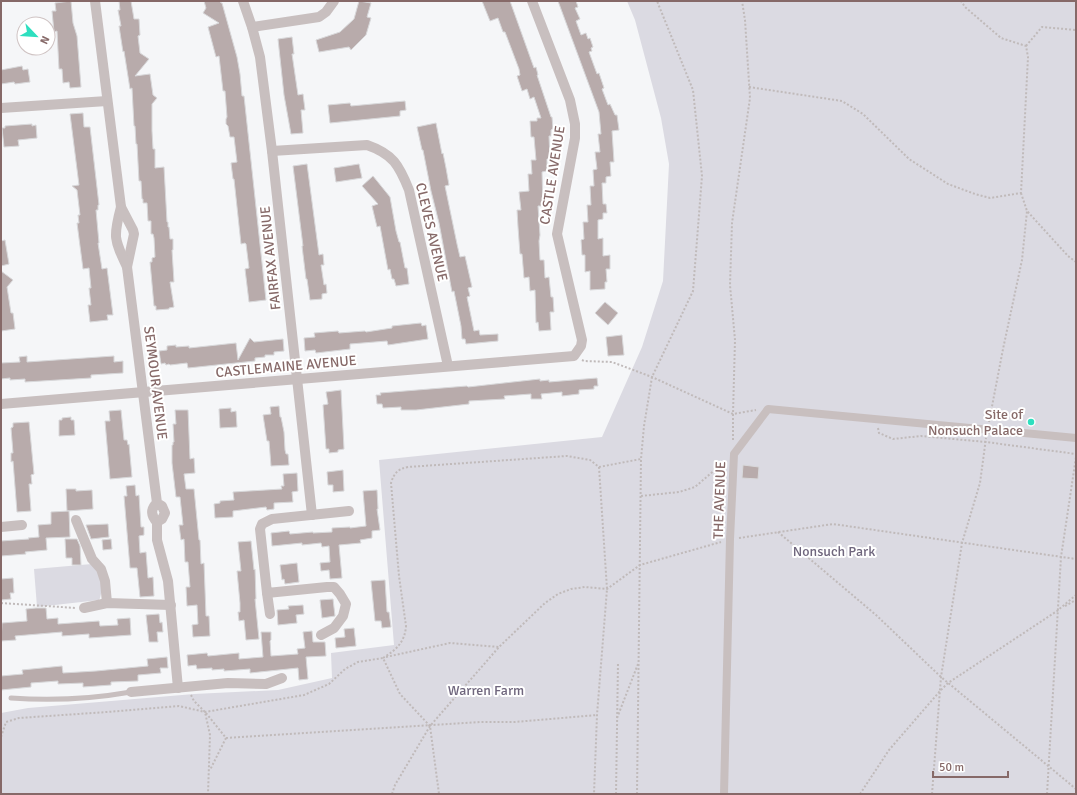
<svg xmlns="http://www.w3.org/2000/svg" width="1077" height="795" font-family="Signika,sans-serif">
<rect width="100%" height="100%" fill="#f5f6f8"/>
<g fill="#dbdae2">
<path d="M627,1H1076V794H1V713L28,708L194,694L278,690L332,678L331,653L394,645L379,460L602,437L642,347L663,281L669,164L661,118L635,20Z"/>
<path d="M92,564C101,570 104,591 99,600L37,607L34,569Z"/>
</g>
<g fill="#b8abab" stroke="#d8d8da">
<path d="M71,1L73,23L77,36L81,87L70,88L69,82L63,83L62,69H59L57,31L54,32L52,11H56L55,3Z"/>
<path d="M119,1H131L134,19H139L140,35L138,36L140,53L149,59L135,76L150,74L153,95L157,98L152,104V131L153,149H155V168L164,167L167,222H168V227H169L170,239H173V250H172L174,282H170L174,307L169,308V309L156,310V306H154L150,262H152V258L155,257L154,238L153,234H151V221H148L147,203H143V199H142L141,181H139L137,144H136L135,126H134L132,88L130,89L124,51L123,52L119,26H121L118,10H120Z"/>
<path d="M204,1H220L221,3H222L237,57L240,74L242,96H244L266,300L249,302L245,269L249,268L246,244L245,243L241,244L234,179H233L231,163L237,162L234,137H230L228,126L226,124V119L227,117L225,91H223L219,56L216,57L208,27L219,23L203,13L206,8Z"/>
<path d="M359,1L371,3L367,17L371,18L366,35L351,50L349,47L319,52L316,40L340,32L354,19Z"/>
<path d="M482,1H510L534,68L536,67L538,75H537L551,117H552L553,129L551,130V136H549L550,159H547V171L542,172L543,206H538L540,235L539,241L540,260H544L545,278L549,277L551,297H553L554,312H550L551,330L539,331L538,322L536,323L535,290L530,291L529,277L524,278L522,254H520L518,227L517,210H521L519,192L529,191L528,174H532L531,160H536L534,137H531L530,121H537V118H541L534,97L530,99L527,89L522,91L517,76L520,75L519,69L505,32H503L498,18L490,21Z"/>
<path d="M558,1H576L578,7L575,8L580,19L576,21L581,35L586,33L588,39L590,38L593,47L591,48L592,51L589,52L597,74L599,73L604,88L602,89L608,105L610,104L615,115H617L619,130L612,131L614,162H610L611,176L606,177V183H602L603,204H606L607,213H603V219L598,220V239L603,238V256L610,255V269H606L607,282H605V289L590,290V271L585,272V255H582L581,240L584,239L583,222H588L587,205H591L590,186H594L593,170L597,169L595,152H600L598,134H601L599,112Z"/>
<path d="M292,37L294,54H292L298,95L303,94L305,110H301L303,133L291,134L284,95L278,39Z"/>
<path d="M22,66L23,70L28,69L30,82L15,84L14,82L1,84V70Z"/>
<path d="M405,101L406,110L400,111V116L330,123L328,105L350,103L351,106Z"/>
<path d="M83,113L84,127H90L99,205H98V210H96L99,243H98L102,269L107,268L113,315H107L108,320L90,322L88,305H91L89,288H91L89,268L83,269L77,223H79L78,215H80L77,190L72,186L79,185L70,114Z"/>
<path d="M436,123L442,154L443,153L446,168L449,185L445,186L457,244L460,257L465,256L472,287L468,288L470,296L467,297L474,331L479,330L480,335L498,334V341L466,344L465,339H462L461,326L454,291L452,292L439,223L431,191L423,150H422L417,127Z"/>
<path d="M32,124V126L36,125L37,138L18,140L19,146L4,147L2,128H5V126Z"/>
<path d="M307,164L319,255L323,254L324,265H321L324,285L326,284L327,293L322,294V299L310,300L307,279H306L302,246H303L293,166Z"/>
<path d="M359,164L362,178L336,182L334,168Z"/>
<path d="M373,176L390,197L396,231L399,242H400L405,268H407L409,284L396,286L394,279H392L390,269L388,270L380,226L377,227L372,206L378,204L362,186Z"/>
<path d="M5,240L9,264L1,266V241Z"/>
<path d="M1,271L13,280L7,287L11,313H13L15,329L1,331Z"/>
<path d="M605,302L618,313L608,325L595,313Z"/>
<path d="M421,323L422,326L426,325L428,339L388,345L387,341L350,344V349L316,353L315,350L305,351L304,338L315,337L314,333L338,331L339,333L365,331L366,332L392,328V326Z"/>
<path d="M622,335L624,355L608,356L606,337Z"/>
<path d="M250,338L254,342L283,339L284,351L274,352V355H265V357L255,358V361L188,368L187,363L170,365L169,364L166,365L165,363L161,364L159,351L167,350V346L176,345V347L189,346V348L236,343L238,360Z"/>
<path d="M27,356V362L114,356V362L123,361V373L91,375V378L25,382V379L10,380V378L1,379V363L20,362L19,357Z"/>
<path d="M597,378L598,386H594V389L579,390V394L562,396V392L541,394L542,399H531V394L504,396L505,399L469,401V404L416,410H401V407L383,408L382,404H377L376,395H381L380,393L467,386L468,387L540,379V381L549,380V382Z"/>
<path d="M341,390L344,449L338,450V452L329,453V449H326L323,405L328,404L326,392Z"/>
<path d="M279,406L280,417H281L284,432L285,450L286,454H288L289,465L271,466L269,441H267L263,415L271,414L270,407Z"/>
<path d="M231,408V412L236,411L237,427L220,428L219,409Z"/>
<path d="M121,410L124,440H127L128,445L129,444L132,477L110,479L105,421H110L109,411Z"/>
<path d="M175,410H188L190,459L194,458L195,473L184,474L186,489H194L199,540H200L201,564L204,563L206,616H209L210,636L193,637L192,625L198,624L197,605L187,606L186,587H190L188,562H185L184,539L181,540L179,525H183L180,497H176L172,463V445H173V442H174L173,424H176Z"/>
<path d="M71,417V420H74L75,435L59,436V420H62V418Z"/>
<path d="M29,422L34,474L31,475L32,484H29L31,511L17,512L13,461L11,462V453H13L11,428L13,427V423Z"/>
<path d="M743,465L759,467L758,479L742,478Z"/>
<path d="M343,470L344,491L333,492V485H328L327,472Z"/>
<path d="M297,473L298,491L292,492L293,502L274,503V509L267,510L266,507L233,511V517L215,518L214,504L220,503V501L234,500L233,492L282,489L281,486H284L283,474Z"/>
<path d="M135,485L136,496L139,495L141,527H144V535L139,536L140,553L146,552L148,578L153,577L154,596L140,597L137,568H130L124,496H127L126,486Z"/>
<path d="M66,489H76V491L92,490L93,509L67,511Z"/>
<path d="M377,490L378,509H377L380,530L372,531V538L360,540L361,543L339,545L342,578L330,579L329,570L321,571L320,563L330,562L329,546L322,547L321,543L302,545V543L272,546L271,533L289,531L290,534L313,532V533L332,532V528L350,527V528L366,526L363,491Z"/>
<path d="M69,511L70,537L46,538L47,550L25,552L26,554L1,556V541L29,539L28,538L39,537L38,525L51,524V512Z"/>
<path d="M108,524L109,537L91,539L86,525Z"/>
<path d="M65,539H77L80,546L81,565H72V558H66Z"/>
<path d="M111,539L112,549L103,550L102,540Z"/>
<path d="M251,541L254,570L255,569L256,599H255L259,639L246,640L244,620L239,621L238,612H240V603L237,571H241L238,542Z"/>
<path d="M297,563L299,582L285,584L284,579L282,580L280,565Z"/>
<path d="M13,578L14,593H10L11,599L1,600V579Z"/>
<path d="M385,580L387,612H389L391,627L382,628L381,621H375L371,581Z"/>
<path d="M333,599L335,616L322,618L320,600Z"/>
<path d="M303,605L304,614L296,615L297,623L278,625L277,610L289,609L288,606Z"/>
<path d="M36,608H46L47,619L58,618V624L99,621L100,626L118,625L117,619L130,618L131,635L89,638V634L62,636V632L15,636L16,640L1,641L2,623L27,621L26,609Z"/>
<path d="M159,614L160,623L162,622L163,632H157L158,642H149L146,615Z"/>
<path d="M354,628L356,646L336,648L335,638L345,637L344,629Z"/>
<path d="M312,631L313,642H325L326,656L306,657L308,679L299,680L298,668L250,673V669L224,671V669L212,670V668L197,669L196,665L188,666L187,655L207,653L208,656L239,653V659L263,657L261,632H271V640L270,641L271,656L298,654L297,649L305,648L303,632Z"/>
<path d="M167,657L168,668H160L161,673L138,675V681L111,682V685L83,687V683L58,684V681L31,683V687L1,690V676L23,674L22,670L62,666L63,673L96,671L148,666L147,659Z"/>
</g>
<g fill="none" stroke-linecap="round" stroke-linejoin="round">
<g stroke="#c0baba" stroke-width="2" stroke-dasharray="2 2" stroke-linecap="butt">
<path d="M1026,46L1042,27L1076,30"/>
<path d="M749,87L842,101L863,114L909,159L948,184L975,194L990,198L1021,193L1028,57L1026,46L1001,38L965,7L961,1"/>
<path d="M1021,193L1027,211L1068,256L1076,262"/>
<path d="M582,360L584,361L612,362L652,377L733,414L756,410"/>
<path d="M989,422L1003,349L1022,260L1027,211"/>
<path d="M878,428L879,433L893,439L921,436L986,442L1076,454"/>
<path d="M733,440V414L735,340L730,285L732,223L750,98L745,20L742,1"/>
<path d="M599,467L641,459"/>
<path d="M641,496L679,492L695,487L724,462"/>
<path d="M778,532L876,615L941,677L1076,789"/>
<path d="M739,538L833,524L1076,559"/>
<path d="M1,603L76,608"/>
<path d="M1065,606L1076,600"/>
<path d="M386,657L450,643L499,647"/>
<path d="M383,658C396,650 405,642 406,626L399,576L391,483C394,473 398,469 408,467L567,456L590,460L599,467L607,589L597,715L594,794"/>
<path d="M191,695L194,701L205,712L210,735L208,794"/>
<path d="M206,713L226,738L210,770"/>
<path d="M617,718L638,664"/>
<path d="M1,737L6,722L19,718L107,712L179,706L205,712L304,695L329,684L345,669L358,662L383,658L400,694L430,726L439,794"/>
<path d="M226,738L480,722H515L597,715"/>
<path d="M392,794L395,785L430,726L499,647L545,603L558,594L571,589L585,587L607,589L640,565L721,542"/>
<path d="M616,794L618,662"/>
<path d="M637,794L641,459L644,426L652,377L693,291L702,176L693,90L657,1"/>
<path d="M860,794L889,750L940,691L948,683L1057,611L1076,595"/>
<path d="M932,794L941,677L962,543L980,483L986,438"/>
<path d="M1047,794L1061,557L1076,457"/>
</g>
<path stroke="#c8bfbf" stroke-width="5" d="M11,698C51,701 91,699 131,692"/>
<path stroke="#c8bfbf" stroke-width="8" d="M724,794L730,539L734,454L768,409L1076,438"/>
<g stroke="#c8bfbf" stroke-width="10">
<path d="M95,1L121,207L133,230L134,234L127,267"/>
<path d="M243,1L252,27L260,57L272,151L312,515"/>
<path d="M252,27L319,17L326,12L334,1"/>
<path d="M1,108L107,101"/>
<path d="M272,151L367,145C393,154 399,165 409,190L448,366"/>
<path d="M121,207C113,237 114,239 127,267L157,503L162,506L165,513L162,519L157,522C151,516 150,509 157,503"/>
<path d="M1,404L574,356L581,346L582,340L557,234L575,138V124L570,100L532,1"/>
<path d="M76,520L92,559L101,569L105,581L107,603"/>
<path d="M157,522V540L168,581L178,688"/>
<path d="M1,527L22,525"/>
<path d="M267,593L270,614"/>
<path d="M84,608L107,603L171,605"/>
<path d="M321,635L334,628L343,616L346,604L340,594L334,587H327L267,593L260,529L262,524L272,519L349,511"/>
<path d="M131,692L228,683L266,684L282,678"/>
</g>
</g>
<circle fill="#2edfbf" stroke="#fff" stroke-width="1.5" cx="1031" cy="422" r="4"/>
<g text-anchor="middle" stroke-width="4" stroke-linejoin="round" paint-order="stroke">
<g font-size="14" fill="#866968" stroke="#fff">
<text transform="translate(552 175) rotate(-81)" y="5">CASTLE AVENUE</text>
<text transform="translate(432 232) rotate(77)" y="5">CLEVES AVENUE</text>
<text transform="translate(270 258) rotate(-96)" y="5">FAIRFAX AVENUE</text>
<text transform="translate(286 366) rotate(-5)" y="5">CASTLEMAINE AVENUE</text>
<text transform="translate(156 383) rotate(83)" y="5">SEYMOUR AVENUE</text>
<text transform="translate(719 500) rotate(-88)" y="5">THE AVENUE</text>
</g>
<g font-size="14" fill="#866968" stroke="#fff" text-anchor="end">
<text x="1023" y="419">Site of<tspan x="1023" dy="16">Nonsuch Palace</tspan></text>
</g>
<g font-size="14" fill="#6f667d" stroke="#fff">
<text x="834" y="556">Nonsuch Park</text>
<text x="486" y="695">Warren Farm</text>
</g>
</g>
<rect width="1077" height="795" fill="none" stroke="#866968" stroke-width="4"/>
<g transform="translate(36 36) rotate(115)"><circle r="19" fill="#ffffff" stroke="#cfc3c3"/>
<path d="M0-3L7 15L0 10L-7 15Z" fill="#2edfbf"/>
<text y="-6" font-size="11" font-weight="bold" text-anchor="middle" fill="#866968">N</text>
</g>
<path d="M933 771v6h75v-6" fill="none" stroke="#866968" stroke-width="2"/>
<text x="939" y="771" font-size="12" fill="#866968" stroke="#ffffff" stroke-width="3" paint-order="stroke">50 m</text>
</svg>
